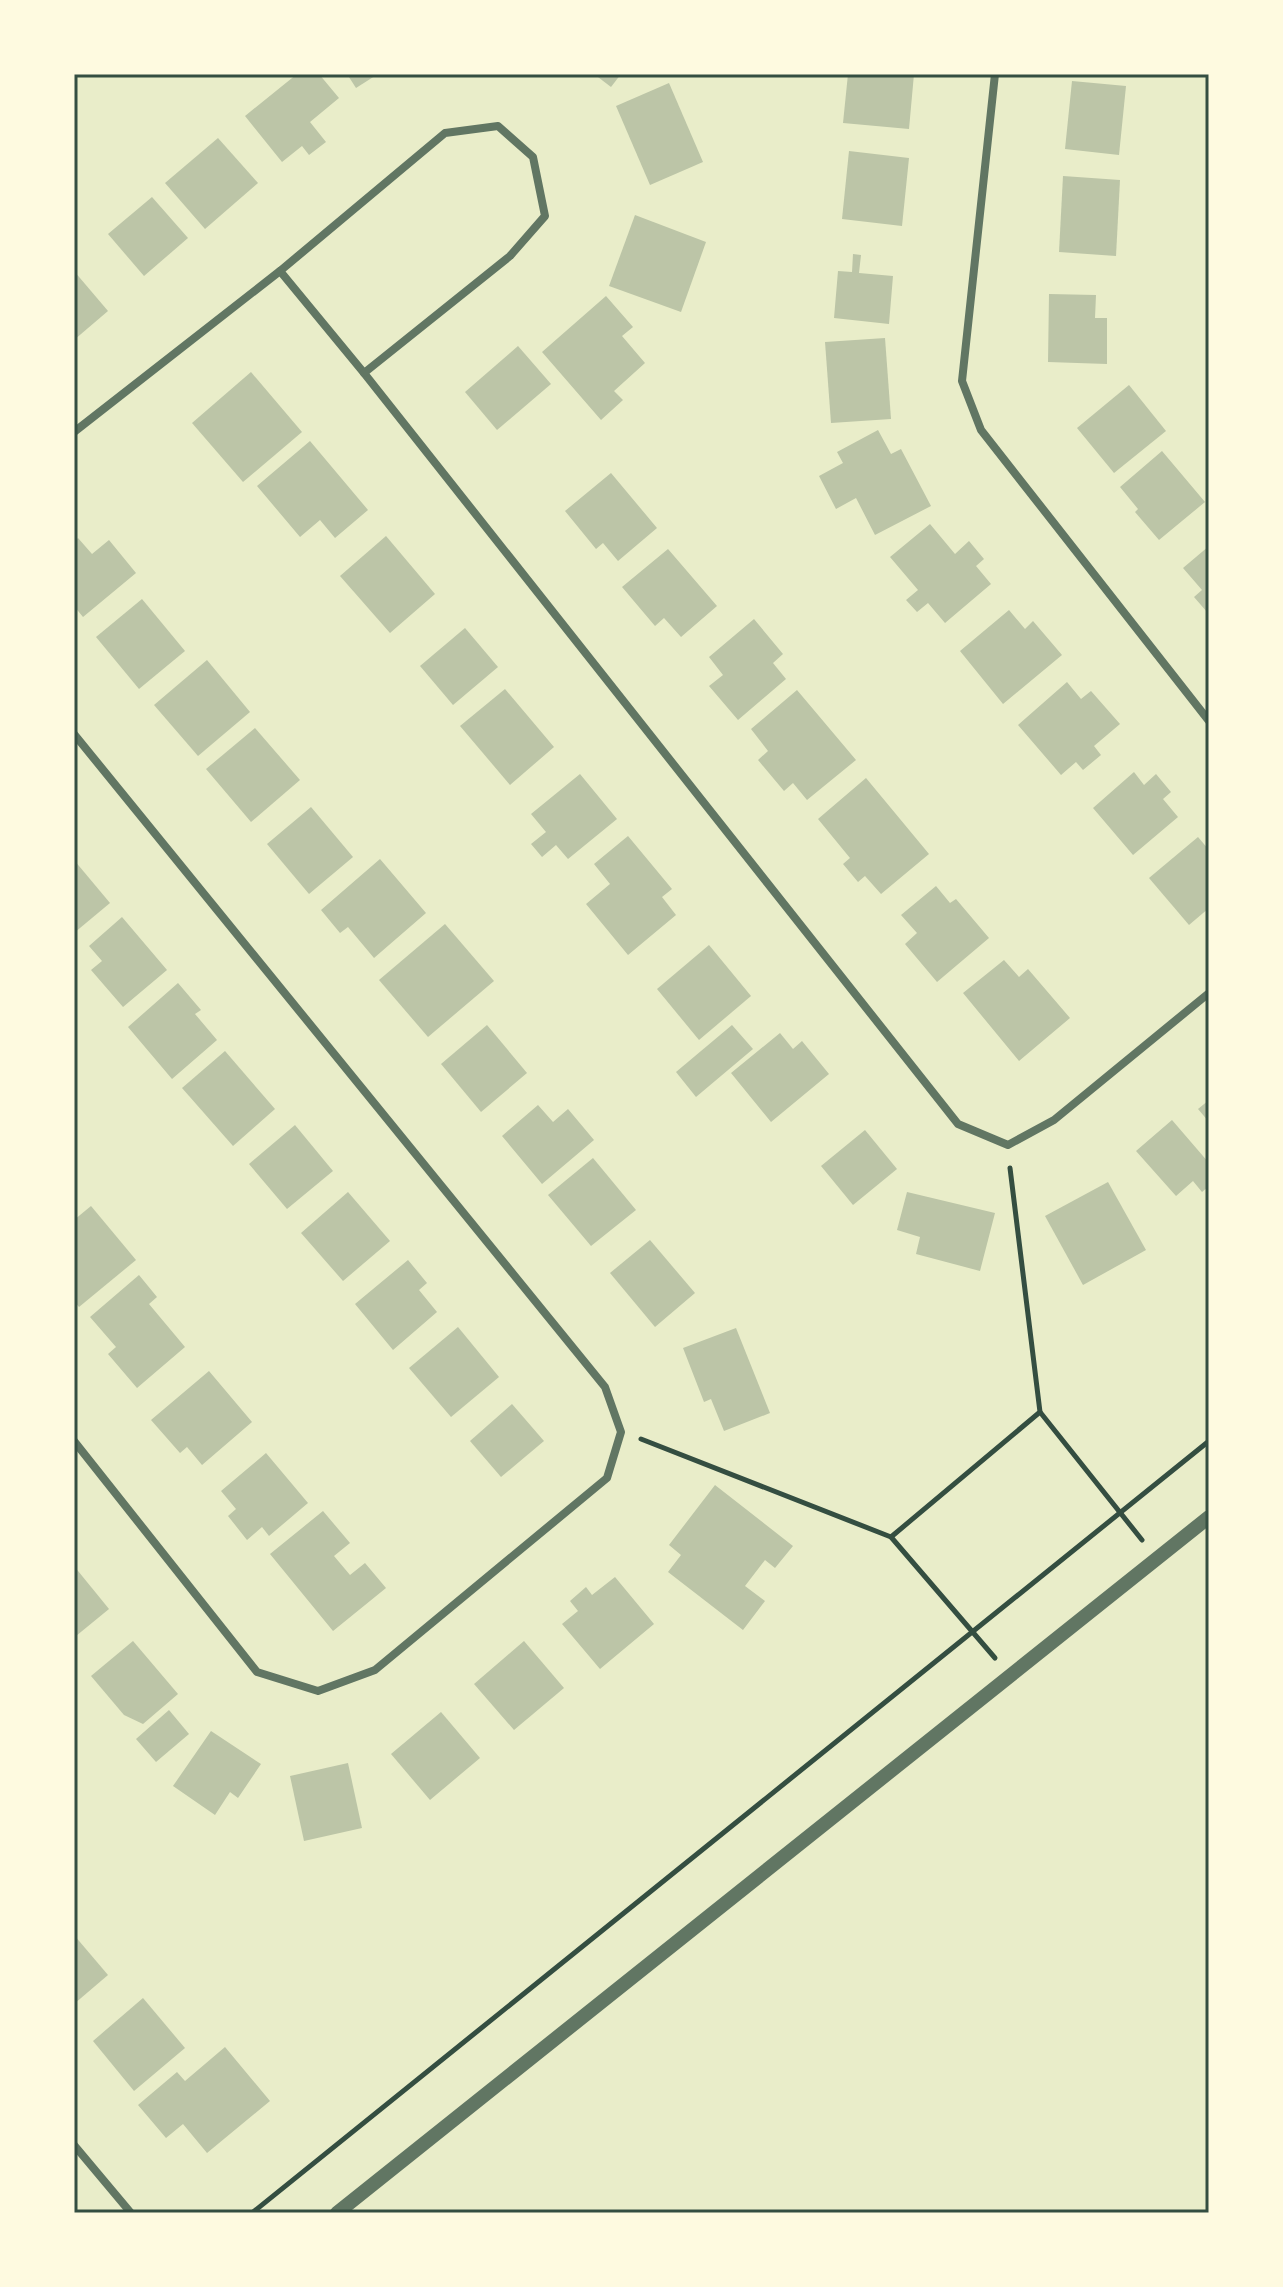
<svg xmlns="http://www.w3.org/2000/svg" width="1283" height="2287" font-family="Raleway,sans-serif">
<rect width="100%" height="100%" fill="#e9edc9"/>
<g fill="#bcc5a7">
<path d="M297,74H319L339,98L310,122L326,142L309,155L302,146L282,162L245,116Z"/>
<path d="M347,74H378L356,88Z"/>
<path d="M594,74H621L611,87Z"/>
<path d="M848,74H914L909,129L843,123Z"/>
<path d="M1072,81L1126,86L1119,155L1065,149Z"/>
<path d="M669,83L703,162L650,185L616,106Z"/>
<path d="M218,138L258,183L205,229L165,183Z"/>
<path d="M849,151L909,158L902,226L842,219Z"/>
<path d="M1063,176L1120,180L1116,256L1059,252Z"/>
<path d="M152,197L188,238L144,276L108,234Z"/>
<path d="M635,215L706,242L681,312L609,286Z"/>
<path d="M853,254L861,255L859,273L893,276L889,324L834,318L838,271L852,272Z"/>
<path d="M74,271L108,311L74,340Z"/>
<path d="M1049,294L1096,295L1095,318H1107V364L1048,362Z"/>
<path d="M606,296L633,327L622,336L645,363L614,391L623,400L601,420L542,352Z"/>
<path d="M885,338L891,419L831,423L825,342Z"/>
<path d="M518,346L551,384L497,430L465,392Z"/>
<path d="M251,372L302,432L243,482L192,423Z"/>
<path d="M1129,385L1166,431L1114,473L1077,428Z"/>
<path d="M878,430L891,454L901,449L931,506L875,535L856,498L836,509L819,476L843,463L837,452Z"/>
<path d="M310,441L368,510L335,538L320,520L300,537L257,486Z"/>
<path d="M1162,451L1205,502L1159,540L1135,512L1138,509L1120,487Z"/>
<path d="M611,473L657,528L618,561L603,543L596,549L565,511Z"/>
<path d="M930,524L955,554L969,541L984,559L976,566L991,584L945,623L928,603L917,612L906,600L918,590L890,557Z"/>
<path d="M386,536L435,594L390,633L340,576Z"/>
<path d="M78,538L92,554L109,540L136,573L83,617L74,606V542Z"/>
<path d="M1209,546V611L1207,612L1194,597L1202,590L1183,568Z"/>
<path d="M668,549L717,606L681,637L664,618L655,626L622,587Z"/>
<path d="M142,599L185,651L139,689L96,637Z"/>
<path d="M1009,610L1025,629L1033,621L1062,655L1003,704L960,651Z"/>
<path d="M754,619L783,654L773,663L786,679L738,720L709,686L723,675L709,657Z"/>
<path d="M465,628L498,667L453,705L420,666Z"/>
<path d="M207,660L250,712L198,756L154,705Z"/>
<path d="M1067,682L1081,699L1091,691L1120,724L1094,746L1101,755L1083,770L1076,762L1061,775L1018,725Z"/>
<path d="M505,689L554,747L510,785L460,726Z"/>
<path d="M797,690L856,760L807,800L793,783L784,791L758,760L768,751L751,729Z"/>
<path d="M255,728L300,780L251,822L206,769Z"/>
<path d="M1134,772L1144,785L1156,774L1171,792L1163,799L1178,817L1133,855L1093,808Z"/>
<path d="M580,774L617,819L568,859L556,845L542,857L531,844L546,832L531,814Z"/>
<path d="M866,778L929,854L881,894L865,876L858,882L843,864L850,858L818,819Z"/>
<path d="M311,807L353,857L309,894L267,844Z"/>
<path d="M628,836L672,889L662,897L676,915L628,955L586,904L610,884L594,864Z"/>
<path d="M1198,837L1209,850V908L1189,925L1149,878Z"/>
<path d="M380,859L426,913L374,958L348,927L340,933L321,910Z"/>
<path d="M74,860L110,903L74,933Z"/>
<path d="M936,886L950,903L956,899L989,938L937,982L905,944L917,933L901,915Z"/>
<path d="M122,917L167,970L123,1007L91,970L102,961L89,946Z"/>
<path d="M445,924L494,981L428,1037L379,980Z"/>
<path d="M709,945L751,996L699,1040L657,989Z"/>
<path d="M1004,960L1019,977L1028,969L1070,1018L1019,1061L963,993Z"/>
<path d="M178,983L201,1010L195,1014L217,1040L172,1079L128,1027Z"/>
<path d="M487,1025L527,1073L481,1112L441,1064Z"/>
<path d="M732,1025L753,1049L696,1097L676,1072Z"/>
<path d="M780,1033L793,1049L802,1041L829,1074L771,1122L731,1073Z"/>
<path d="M225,1051L275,1109L233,1146L182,1088Z"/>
<path d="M1209,1100V1122L1198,1109Z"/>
<path d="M538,1105L553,1122L568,1109L594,1140L542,1184L502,1136Z"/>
<path d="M1172,1120L1209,1163V1186L1202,1192L1193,1181L1176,1196L1136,1151Z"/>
<path d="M295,1125L333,1171L287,1209L249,1164Z"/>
<path d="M865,1130L897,1169L853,1205L821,1166Z"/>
<path d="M593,1158L636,1210L591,1246L548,1195Z"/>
<path d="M1108,1182L1146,1250L1083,1285L1045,1216Z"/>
<path d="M348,1192L390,1241L343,1281L301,1233Z"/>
<path d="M907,1192L995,1213L980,1271L916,1254L920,1237L897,1230Z"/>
<path d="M91,1206L136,1260L79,1307L74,1301V1220Z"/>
<path d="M650,1240L695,1293L655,1327L610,1273Z"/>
<path d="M408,1260L427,1283L419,1290L437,1312L393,1350L355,1304Z"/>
<path d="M139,1275L157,1297L149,1304L185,1347L137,1388L108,1354L116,1347L90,1317Z"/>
<path d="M458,1327L499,1377L451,1417L409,1368Z"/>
<path d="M736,1328L770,1413L724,1431L711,1399L704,1402L683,1348Z"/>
<path d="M209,1371L252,1422L202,1465L187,1447L180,1453L151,1420Z"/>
<path d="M512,1404L544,1441L501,1477L470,1441Z"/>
<path d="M266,1453L308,1503L269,1536L262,1527L247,1540L228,1516L236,1509L221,1491Z"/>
<path d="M715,1485L793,1546L775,1568L765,1560L745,1586L765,1601L743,1630L668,1572L681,1555L669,1545Z"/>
<path d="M323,1511L350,1543L334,1556L350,1575L365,1563L386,1588L333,1631L270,1554Z"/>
<path d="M74,1566L109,1609L76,1636L74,1633Z"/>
<path d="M615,1577L654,1624L600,1669L562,1624L578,1611L570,1601L586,1587L592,1595Z"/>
<path d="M133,1641L178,1694L143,1724L124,1715L91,1676Z"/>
<path d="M524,1641L564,1688L514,1730L474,1684Z"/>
<path d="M169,1710L189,1734L156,1762L136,1739Z"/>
<path d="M441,1712L480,1758L430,1800L391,1754Z"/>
<path d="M211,1731L261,1764L238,1798L230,1792L215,1815L173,1786Z"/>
<path d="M348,1763L362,1828L304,1841L290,1776Z"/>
<path d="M74,1935L108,1975L74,2004Z"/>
<path d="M143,1998L185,2048L134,2091L93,2041Z"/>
<path d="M225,2047L270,2101L207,2153L183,2124L166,2138L138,2105L177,2072L185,2081Z"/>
</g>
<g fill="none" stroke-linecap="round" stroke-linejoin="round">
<g stroke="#344e41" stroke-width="5">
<path d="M1040,1412L1142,1540"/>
<path d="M641,1439L891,1537L1040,1412L1010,1168"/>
<path d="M891,1537L995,1658"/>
<path d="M252,2213L1209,1441"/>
</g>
<g stroke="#617663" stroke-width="8">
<path d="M995,74L962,381L981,430L1209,721"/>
<path d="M280,271L364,373L958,1124L1008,1145L1054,1120L1209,993"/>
<path d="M74,432L280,271L445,133L498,126L533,157L545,216L510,256L364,373"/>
<path d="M74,734L605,1387L621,1432L607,1478L375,1670L318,1691L257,1672L74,1441"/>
<path d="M74,2145L131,2213"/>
</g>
<path stroke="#617663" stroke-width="14" d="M337,2213L1209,1517"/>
</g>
<rect width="1283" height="2287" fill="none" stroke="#fefae0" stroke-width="152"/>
<rect x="76" y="76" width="1131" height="2135" fill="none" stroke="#344e41" stroke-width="3"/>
</svg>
